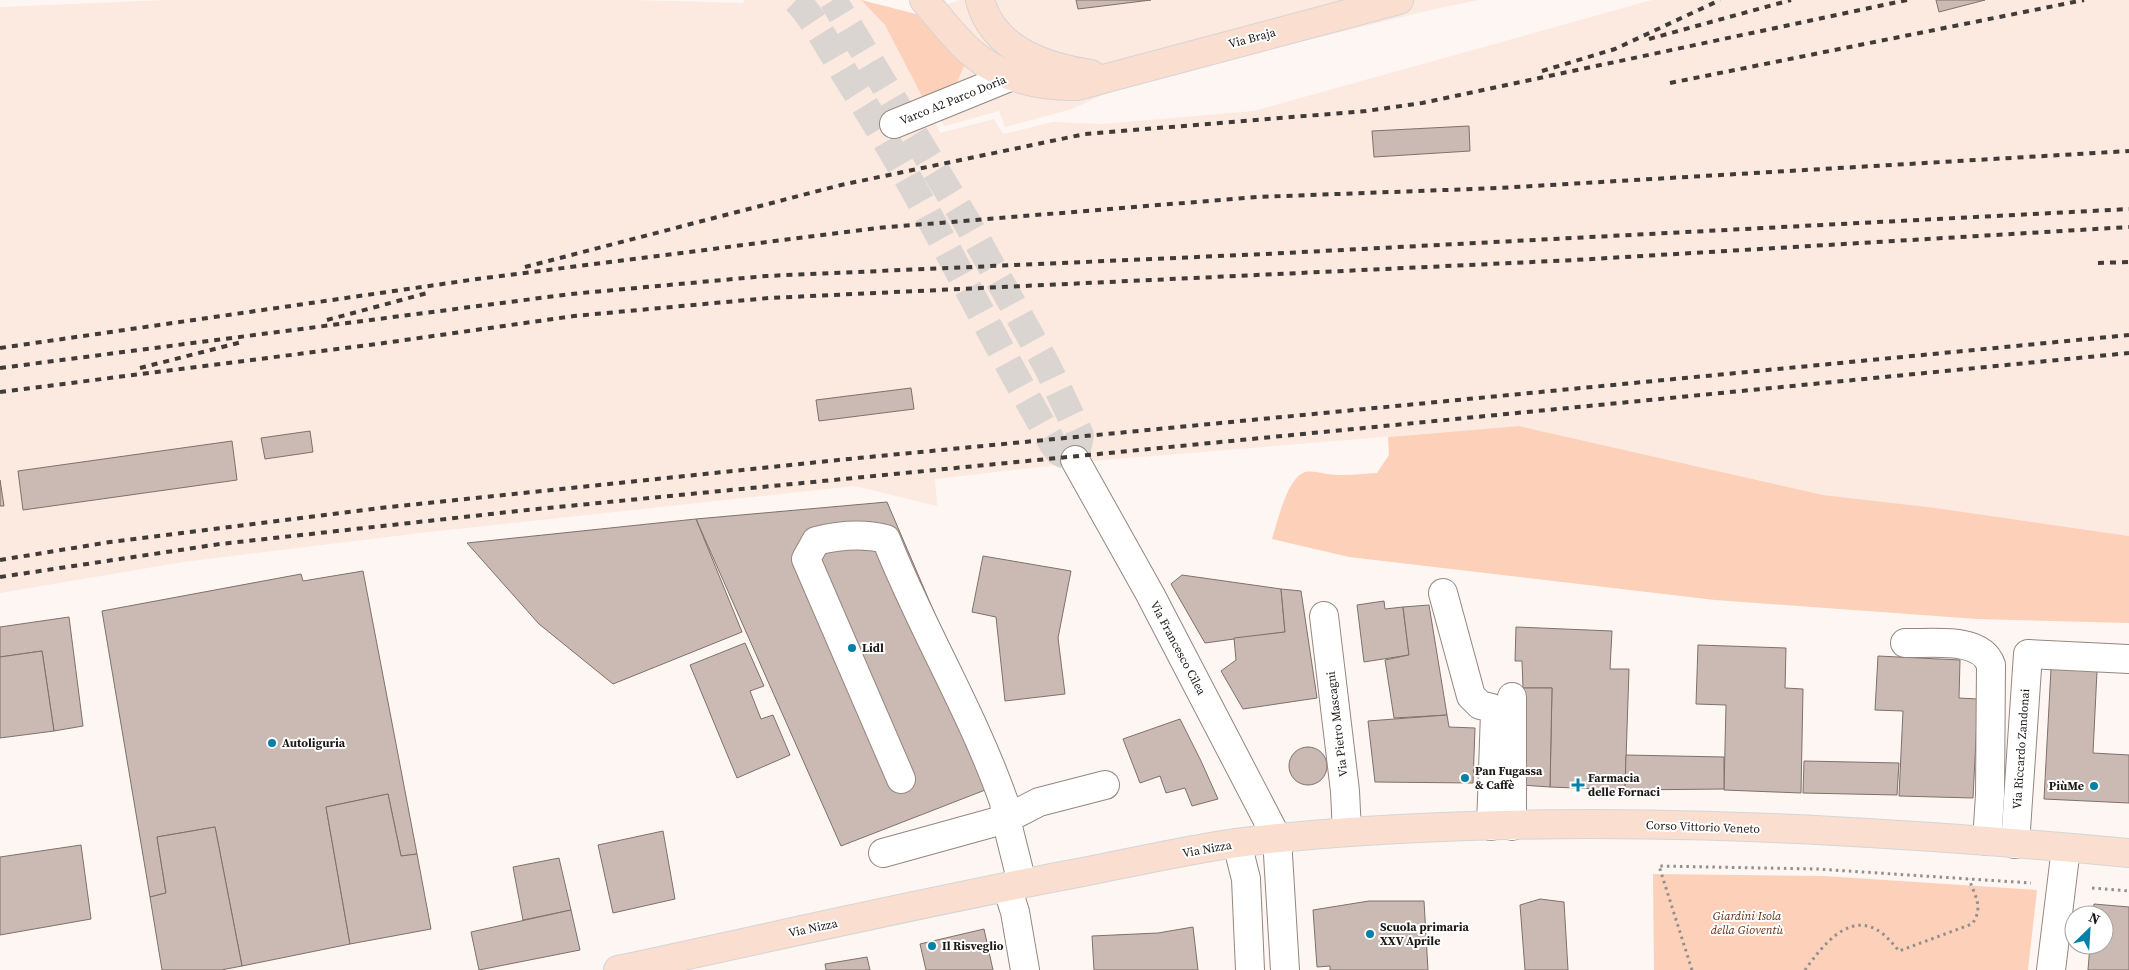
<svg xmlns="http://www.w3.org/2000/svg" width="2129" height="970" font-family="'Source Serif 4',serif">
<rect width="100%" height="100%" fill="#fdf6f3"/>
<path fill="#fce9df" d="M169,0H631L743,3L744,0H861L885,25L924,98L965,64L916,14L961,0H1479L1430,10L1122,86L1072,109L1005,127L999,111L945,126L925,101L940,133L994,119L1003,134L1053,122L1103,124L1254,111L1652,0H2129V536L1936,508L1823,495L1519,426L1103,460L935,479L937,506L855,486L420,533L183,562L0,593V7Z"/>
<g fill="#fdd0ba">
<path d="M861,0L916,14L965,64L956,84L923,98L885,25Z"/>
<path d="M1519,426L1823,495L1936,508L2129,536V623L1977,619L1715,600L1349,557L1272,539C1277,523 1287,480 1303,473C1308,470 1316,472 1322,473C1340,477 1358,474 1377,473L1389,455L1388,437Z"/>
<path d="M1653,874L1824,876L2037,890L2028,970H1654Z"/>
</g>
<g fill="#cabab3" stroke="#7f706a">
<path d="M1076,0H1151L1078,9Z"/>
<path d="M1936,0H1985L1939,12Z"/>
<path d="M1469,126L1470,151L1374,157L1372,131Z"/>
<path d="M911,388L914,409L819,421L816,400Z"/>
<path d="M310,431L313,452L265,459L261,438Z"/>
<path d="M232,441L237,480L23,510L18,471Z"/>
<path d="M0,480L4,506H0Z"/>
<path d="M887,502L1005,778L998,785L841,846L696,519Z"/>
<path d="M696,519L742,632L613,684L539,624L467,543Z"/>
<path d="M983,556L1071,571L1058,638L1065,694L1005,701L996,617L972,612Z"/>
<path d="M363,571L417,854L401,856L388,794L326,807L350,944L242,966L215,827L157,837L166,893L150,897L102,611L301,574L303,581Z"/>
<path d="M1182,575L1281,589L1285,632L1205,643L1171,584Z"/>
<path d="M1281,589L1301,591L1317,698L1243,709L1221,671L1236,660L1234,638L1285,632Z"/>
<path d="M1384,601L1385,609L1403,607L1409,655L1364,662L1357,605Z"/>
<path d="M1429,605L1447,715L1394,718L1385,660L1409,655L1403,607Z"/>
<path d="M69,617L83,726L54,731L42,651L0,657V627Z"/>
<path d="M1516,627L1612,631L1610,669H1629L1625,790L1550,787L1552,688H1523L1522,661H1515Z"/>
<path d="M745,643L764,686L750,691L761,719L773,715L790,755L737,778L690,665Z"/>
<path d="M1698,645L1786,648L1785,688L1803,689L1801,793L1724,790L1726,705L1696,704Z"/>
<path d="M42,651L54,731L0,738V657Z"/>
<path d="M1878,656L1960,660L1959,698L1978,699L1973,798L1899,796L1903,711L1875,710Z"/>
<path d="M2051,669L2097,671L2093,753L2129,755V803L2044,799Z"/>
<path d="M1523,688H1552L1550,787L1521,785Z"/>
<path d="M1447,715L1449,727L1475,728L1473,783L1375,782L1368,721Z"/>
<path d="M1180,719L1201,761L1218,799L1192,806L1185,788L1166,793L1160,776L1140,783L1123,739Z"/>
<circle cx="1308" cy="766" r="19"/>
<path d="M1626,755L1724,757V789L1625,790Z"/>
<path d="M1804,761L1899,763L1897,795L1803,793Z"/>
<path d="M388,794L401,856L417,854L431,929L350,944L326,807Z"/>
<path d="M215,827L242,966L221,970H162L150,897L166,893L157,837Z"/>
<path d="M663,831L675,899L613,913L598,845Z"/>
<path d="M81,845L91,919L0,935V857Z"/>
<path d="M559,858L571,910L523,920L513,867Z"/>
<path d="M1540,899L1564,902L1568,970H1525L1520,905Z"/>
<path d="M1369,901H1424L1428,970H1330V966L1317,967L1313,910Z"/>
<path d="M2094,904L2129,907V970H2088L2090,945H2104V915H2093Z"/>
<path d="M571,910L580,950L479,970L471,932Z"/>
<path d="M1193,927L1198,970H1094L1092,936L1158,933Z"/>
<path d="M984,929L993,970H926L920,944Z"/>
<path d="M867,957L870,970H826L825,964Z"/>
</g>
<g fill="none" stroke-linecap="round" stroke-linejoin="round">
<path stroke="#dbd5d2" stroke-width="28" stroke-dasharray="28 14" stroke-linecap="butt" d="M796,0C814,17 836,60 850,82C925,199 984,324 1053,444L1059,452L1075,460L1080,435L1047,366L968,224L833,0"/>
<defs>
<g id="minor">
<path d="M894,124L1012,76"/>
<path d="M1075,460L1150,594L1277,838L1285,970"/>
<path d="M1443,593L1471,696L1480,705L1492,708L1495,713L1491,826"/>
<path d="M1324,616L1345,791L1347,832"/>
<path d="M1905,643C1931,644 1981,636 1991,665L1990,795L1987,841"/>
<path d="M1512,697V826"/>
<path d="M1237,843L1246,879L1250,970"/>
<path d="M2015,844L2028,654L2129,659"/>
<path d="M883,853L1006,819L1004,802C972,711 921,628 886,539C862,533 840,535 816,541L806,559L901,779"/>
<path d="M1022,883L1006,819L1039,802L1105,785"/>
<path d="M1007,887L1015,912L1025,970"/>
<path d="M2051,970L2066,848"/>
</g>
<g id="major">
<path d="M924,0C940,18 955,39 973,54C1001,78 1041,87 1077,86L1399,0"/>
<path d="M980,0C993,50 1045,67 1091,74"/>
<path d="M618,970C773,937 927,901 1083,872C1148,859 1213,844 1279,838C1562,811 1848,827 2129,853"/>
</g>
</defs>
<use href="#minor" stroke="#95867f" stroke-width="30"/>
<use href="#major" stroke="#d6d5d5" stroke-width="30"/>
<g stroke="#958f8c" stroke-width="3" stroke-dasharray="2.5 4" stroke-linecap="butt">
<path d="M2092,888L2129,891"/>
<path d="M1692,970L1659,866L1817,869L2031,883"/>
<path d="M1805,970C1822,946 1851,908 1883,934C1889,939 1894,945 1899,951L1972,924C1984,908 1975,896 1969,879"/>
</g>
<use href="#minor" stroke="#fff" stroke-width="28"/>
<use href="#major" stroke="#faded0" stroke-width="28"/>
<g stroke="#403b38" stroke-width="4" stroke-dasharray="6 6" stroke-linecap="butt">
<path d="M1649,39L1791,0"/>
<path d="M1542,71L1615,49L1720,0"/>
<path d="M1670,83L2084,0"/>
<path d="M2098,263L2129,262"/>
<path d="M525,267L841,185L1085,134L1366,111L1422,103L1907,0"/>
<path d="M327,320L431,292"/>
<path d="M0,348L477,279L877,228L1257,197L1499,188L2129,151"/>
<path d="M0,368L571,294L766,276L1265,254L2129,209"/>
<path d="M140,368L242,342"/>
<path d="M0,392L377,344L574,316L769,298L1575,260L2129,227"/>
<path d="M0,560L110,542L389,507L838,460L2129,335"/>
<path d="M0,577L220,544L527,510L2129,353"/>
</g>
</g>
<g fill="#0381a6" stroke="#fff" stroke-width="2">
<circle cx="852" cy="648" r="5"/>
<circle cx="272" cy="743" r="5"/>
<circle cx="1465" cy="778" r="5"/>
<path d="M1575.5 777.5h5v5h5v5h-5v5h-5v-5h-5v-5h5z"/>
<circle cx="2094" cy="786" r="5"/>
<circle cx="1370" cy="934" r="5"/>
<circle cx="932" cy="946" r="5"/>
</g>
<g text-anchor="middle" stroke-width="4" stroke-linejoin="round" paint-order="stroke">
<g font-size="12" fill="#1d1815" stroke="#fff">
<text transform="translate(1252 38) rotate(-15)" y="4">Via Braja</text>
<text transform="translate(953 100) rotate(-22)" y="4">Varco A2 Parco Doria</text>
<text transform="translate(1178 648) rotate(62)" y="4">Via Francesco Cilea</text>
<text transform="translate(1337 724) rotate(-97)" y="4">Via Pietro Mascagni</text>
<text transform="translate(2021 749) rotate(-86)" y="4">Via Riccardo Zandonai</text>
<text transform="translate(1703 827) rotate(2)" y="4">Corso Vittorio Veneto</text>
<text transform="translate(1207 849) rotate(-10)" y="4">Via Nizza</text>
<text transform="translate(813 928) rotate(-12)" y="4">Via Nizza</text>
</g>
<g font-size="12" font-weight="bold" fill="#1d1815" stroke="#fff" text-anchor="start">
<text x="862" y="652">Lidl</text>
<text x="282" y="747">Autoliguria</text>
<text x="1475" y="775">Pan Fugassa<tspan x="1475" dy="14">&amp; Caffè</tspan></text>
<text x="1588" y="782">Farmacia<tspan x="1588" dy="14">delle Fornaci</tspan></text>
<text x="2084" y="790" text-anchor="end">PiùMe</text>
<text x="1380" y="931">Scuola primaria<tspan x="1380" dy="14">XXV Aprile</tspan></text>
<text x="942" y="950">Il Risveglio</text>
</g>
<g font-size="12" font-style="italic" fill="#632e10" stroke="#fff">
<text x="1747" y="920">Giardini Isola<tspan x="1747" dy="14">della Gioventù</tspan></text>
</g>
</g>
<g transform="translate(2089 930) rotate(25)"><circle r="24" fill="#ffffff" stroke="#a5a3a1"/>
<path d="M0-4L9 19L0 12L-9 19Z" fill="#0381a6"/>
<text y="-8" font-size="14" font-weight="bold" text-anchor="middle" fill="#1d1815">N</text>
</g>
</svg>
